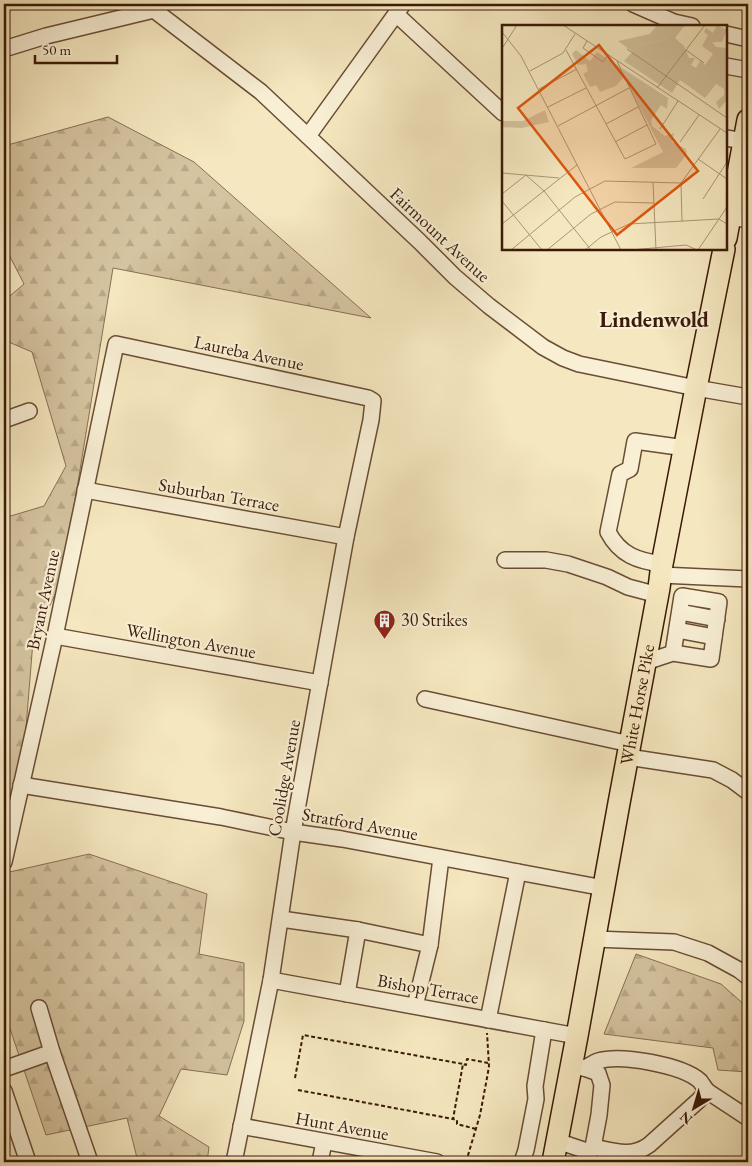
<svg xmlns="http://www.w3.org/2000/svg" width="752" height="1166" font-family="'EB Garamond',serif">
<defs>
<pattern id="forest-firs" width="22" height="20" patternUnits="userSpaceOnUse" patternTransform="scale(1.25)"><rect width="22" height="20" fill="#d5c4a0"/><path d="M5 1l3.5 6h-7zM16 11l3.5 6h-7z" fill="#b8a888"/></pattern>
</defs>
<rect width="100%" height="100%" fill="#f5e7bf"/>
<filter id="stains"><feTurbulence type="fractalNoise" baseFrequency=".004" numOctaves="4"/><feColorMatrix values="0 0 0 0 .2 0 0 0 0 .09 0 0 0 0 .02 0 0 0 .5 -.17"/></filter>
<radialGradient id="worn" r=".72"><stop offset=".6" stop-color="#630" stop-opacity="0"/><stop offset="1" stop-color="#630" stop-opacity=".3"/></radialGradient>
<g fill="url(#forest-firs)" stroke="#886f54">
<path d="M108,117L194,162L371,318L113,268L62,580L33,641L23,765L5,873L89,854L207,894L199,954L244,963V1021L227,1075L181,1069L159,1116L209,1147L207,1162H138L127,1118L46,1135L4,1011V518L44,506L66,466L32,352L4,340V301L24,284L4,245V146Z"/>
<path d="M636,954L721,984L748,1008V1072L718,1070L713,1048L604,1034Z"/>
</g>
<g fill="none" stroke-linecap="round" stroke-linejoin="round">
<defs>
<g id="minor">
<path d="M633,4L674,22L692,26"/>
<path d="M154,10L261,92L420,242L455,277L489,306L543,347L563,358L579,364L696,388L748,397"/>
<path d="M396,14L503,113"/>
<path d="M726,34L748,39"/>
<path d="M4,49L46,36L154,10L158,4"/>
<path d="M726,66L748,70"/>
<path d="M308,136L403,4"/>
<path d="M726,138L744,141"/>
<path d="M726,216L748,220"/>
<path d="M4,420L29,411"/>
<path d="M85,490L346,537"/>
<path d="M505,560H546L568,564L607,577L628,587L658,595"/>
<path d="M662,564C638,561 620,555 608,532L620,474L630,469L635,441L685,448"/>
<path d="M661,575L748,579"/>
<path d="M680,612L717,619"/>
<path d="M677,630L714,637"/>
<path d="M55,636L320,683"/>
<path d="M646,662L673,653L711,659L719,602L682,596L673,653"/>
<path d="M425,699L630,744L628,757L713,770L732,780L748,792"/>
<path d="M21,785L221,817L293,832L342,839L604,888"/>
<path d="M4,862L55,636L116,344L368,398L373,401L371,420L346,537L293,832L271,980L234,1162"/>
<path d="M281,919L358,930"/>
<path d="M594,939L674,942L708,953L739,970L748,977"/>
<path d="M271,980L577,1036"/>
<path d="M347,994L358,930L430,945L441,858"/>
<path d="M415,1006L430,945"/>
<path d="M39,1008L52,1052"/>
<path d="M488,1020L518,872"/>
<path d="M584,1068C589,1066 593,1063 598,1061C621,1054 682,1065 700,1081C702,1084 705,1088 707,1091L699,1100L649,1145C631,1158 613,1151 593,1147"/>
<path d="M4,1069L52,1052L90,1162"/>
<path d="M4,1091L28,1162"/>
<path d="M707,1091L748,1118"/>
<path d="M241,1126L437,1162"/>
<path d="M557,1141L590,1152L593,1147L599,1115L602,1085L598,1073L584,1068L578,1067"/>
<path d="M320,1162L324,1142"/>
<path d="M522,1162L526,1150L536,1099L535,1086L544,1030"/>
</g>
<g id="highway">
<path d="M726,238L748,120"/>
<path id="s1" d="M553,1162L577,1036L619,803L659,588L662,564L696,388L724,249"/>
</g>
</defs>
<use href="#minor" stroke="#6a4d35" stroke-width="18"/>
<use href="#highway" stroke="#3b1a07" stroke-width="24"/>
<g stroke="#3b1a07" stroke-width="2" stroke-dasharray="4 2.5" stroke-linecap="butt">
<path d="M295,1078L303,1035L463,1064"/>
<path d="M298,1090L453,1119"/>
<path d="M476,1129L457,1124V1120L453,1119L463,1064L466,1065L467,1059L488,1063"/>
<path d="M466,1162L480,1115L487,1078L489,1066L487,1033"/>
</g>
<use href="#minor" stroke="#f8efd5" stroke-width="15"/>
<use href="#highway" stroke="#f5e7bf" stroke-width="21"/>
</g>
<defs>
<symbol id="building-pin" viewBox="-11 -11 22 30"><path d="M0 17L-7.5 6A9.5 9.5 0 1 1 7.5 6Z" fill="#8f2418" stroke="#f8efd5"/><path d="M-4-6H4V6H1V3H-1V6H-4ZM-2.5-4.3h1.7v1.8h-1.7ZM.8-4.3h1.7v1.8H.8ZM-2.5-1h1.7V.8h-1.7ZM.8-1h1.7V.8H.8Z" fill="#fff"/></symbol>
</defs>
<g fill-rule="evenodd">
<use href="#building-pin" x="372" y="608" width="25" height="34"/>
</g>
<g text-anchor="middle" stroke-width="4.5" stroke-linejoin="round" paint-order="stroke">
<g font-size="18" fill="#3b1a07" stroke="#f8efd5">
<text transform="translate(440 235) rotate(43)" y="6">Fairmount Avenue</text>
<text transform="translate(249 353) rotate(12)" y="6">Laureba Avenue</text>
<text transform="translate(219 495) rotate(10)" y="6">Suburban Terrace</text>
<text transform="translate(43 600) rotate(-78)" y="6">Bryant Avenue</text>
<text transform="translate(191 641) rotate(10)" y="6">Wellington Avenue</text>
<text dy="6" stroke="none"><textPath href="#s1" startOffset="465">White Horse Pike</textPath></text>
<text transform="translate(284 778) rotate(-80)" y="6">Coolidge Avenue</text>
<text transform="translate(360 824) rotate(10)" y="6">Stratford Avenue</text>
<text transform="translate(428 989) rotate(10)" y="6">Bishop Terrace</text>
<text transform="translate(342 1126) rotate(10)" y="6">Hunt Avenue</text>
</g>
<g font-size="18" fill="#3b1a07" stroke="#f8efd5" text-anchor="start">
<text x="401" y="626">30 Strikes</text>
</g>
<g font-size="22" font-weight="bold" fill="#3b1a07" stroke="#f8efd5">
<text x="654" y="327">Lindenwold</text>
</g>
</g>
<g transform="translate(502 25)">
<rect width="225" height="225" fill="#f5e7bf"/>
<path d="M170,0H183L173,13L182,21L187,33H193L189,40L194,43L198,36L203,40L211,29L200,21L206,10L202,7L204,3L211,8L215,0L225,5L220,17H210L214,22L225,23V75L217,84L214,77L222,70V64L214,59L203,73L178,55L170,68L122,36L136,21L161,15L170,6ZM74,25L88,36L95,27L166,73L165,84L159,80L149,95L150,101L163,111L172,108L170,117L184,124L185,129L174,143H129L161,127L122,52L114,61L98,67L94,60L88,62L81,49L86,46L84,39L76,40L70,29ZM43,85L47,97L20,103L0,102V96H21Z" fill="#d5c4a0"/>
<path d="M155,0H170V6L161,15L136,21L131,27L116,16L148,9Z" fill="#d5c4a0"/>
<path fill="none" stroke="#ab9575" stroke-width="1" d="M61,0L225,108M0,7L19,31L119,225M85,16L81,23L101,37L106,30M1,22L15,0M125,24L225,93M64,25L123,134L154,119L115,36M184,25L202,38M28,46L61,28L73,9M155,63L203,0M37,64L75,44M46,82L84,63M104,99L136,82M56,101L127,63M158,104L176,76M113,117L145,100M178,117L197,90M196,134L225,154M0,148L57,153M151,157L154,225M0,169L24,150L42,166L89,225M201,174L225,137M0,176L40,225M180,196L179,158L218,104M0,199L75,140M9,225L73,172L103,156L179,158M45,225L89,189L113,177L152,178M83,225L99,212L127,199L217,194L225,199M129,225L184,220L195,225M196,225L225,182"/>
<path fill="#df560c" fill-opacity="0.15" stroke="#df560c" stroke-width="2.5" d="M97,20L196,146L115,210L16,83Z"/>
<rect width="225" height="225" fill="none" stroke="#3b1a07" stroke-width="2.5"/>
</g>
<rect width="752" height="1166" fill="none" stroke="#f5e7bf" stroke-width="20"/>
<rect x="5" y="5" width="742" height="1156" fill="none" stroke="#3b1a07" stroke-width="2.5"/>
<rect x="10" y="10" width="732" height="1146" fill="none" stroke="#3b1a07"/>
<g transform="translate(694 1108) rotate(218)" stroke="#f8efd5" stroke-width="4" paint-order="stroke">
<path d="M0-4L9 19L0 12L-9 19Z" fill="#3b1a07"/>
<text y="-8" font-size="14" font-weight="bold" text-anchor="middle" fill="#3b1a07">N</text>
</g>
<path d="M35 55v8h82v-8" fill="none" stroke="#3b1a07" stroke-width="2.5"/>
<text x="42" y="55" font-size="15" fill="#3b1a07" stroke="#f8efd5" stroke-width="4" paint-order="stroke">50 m</text>
<rect width="100%" height="100%" filter="url(#stains)"/>
<rect width="100%" height="100%" fill="url(#worn)"/>
</svg>
